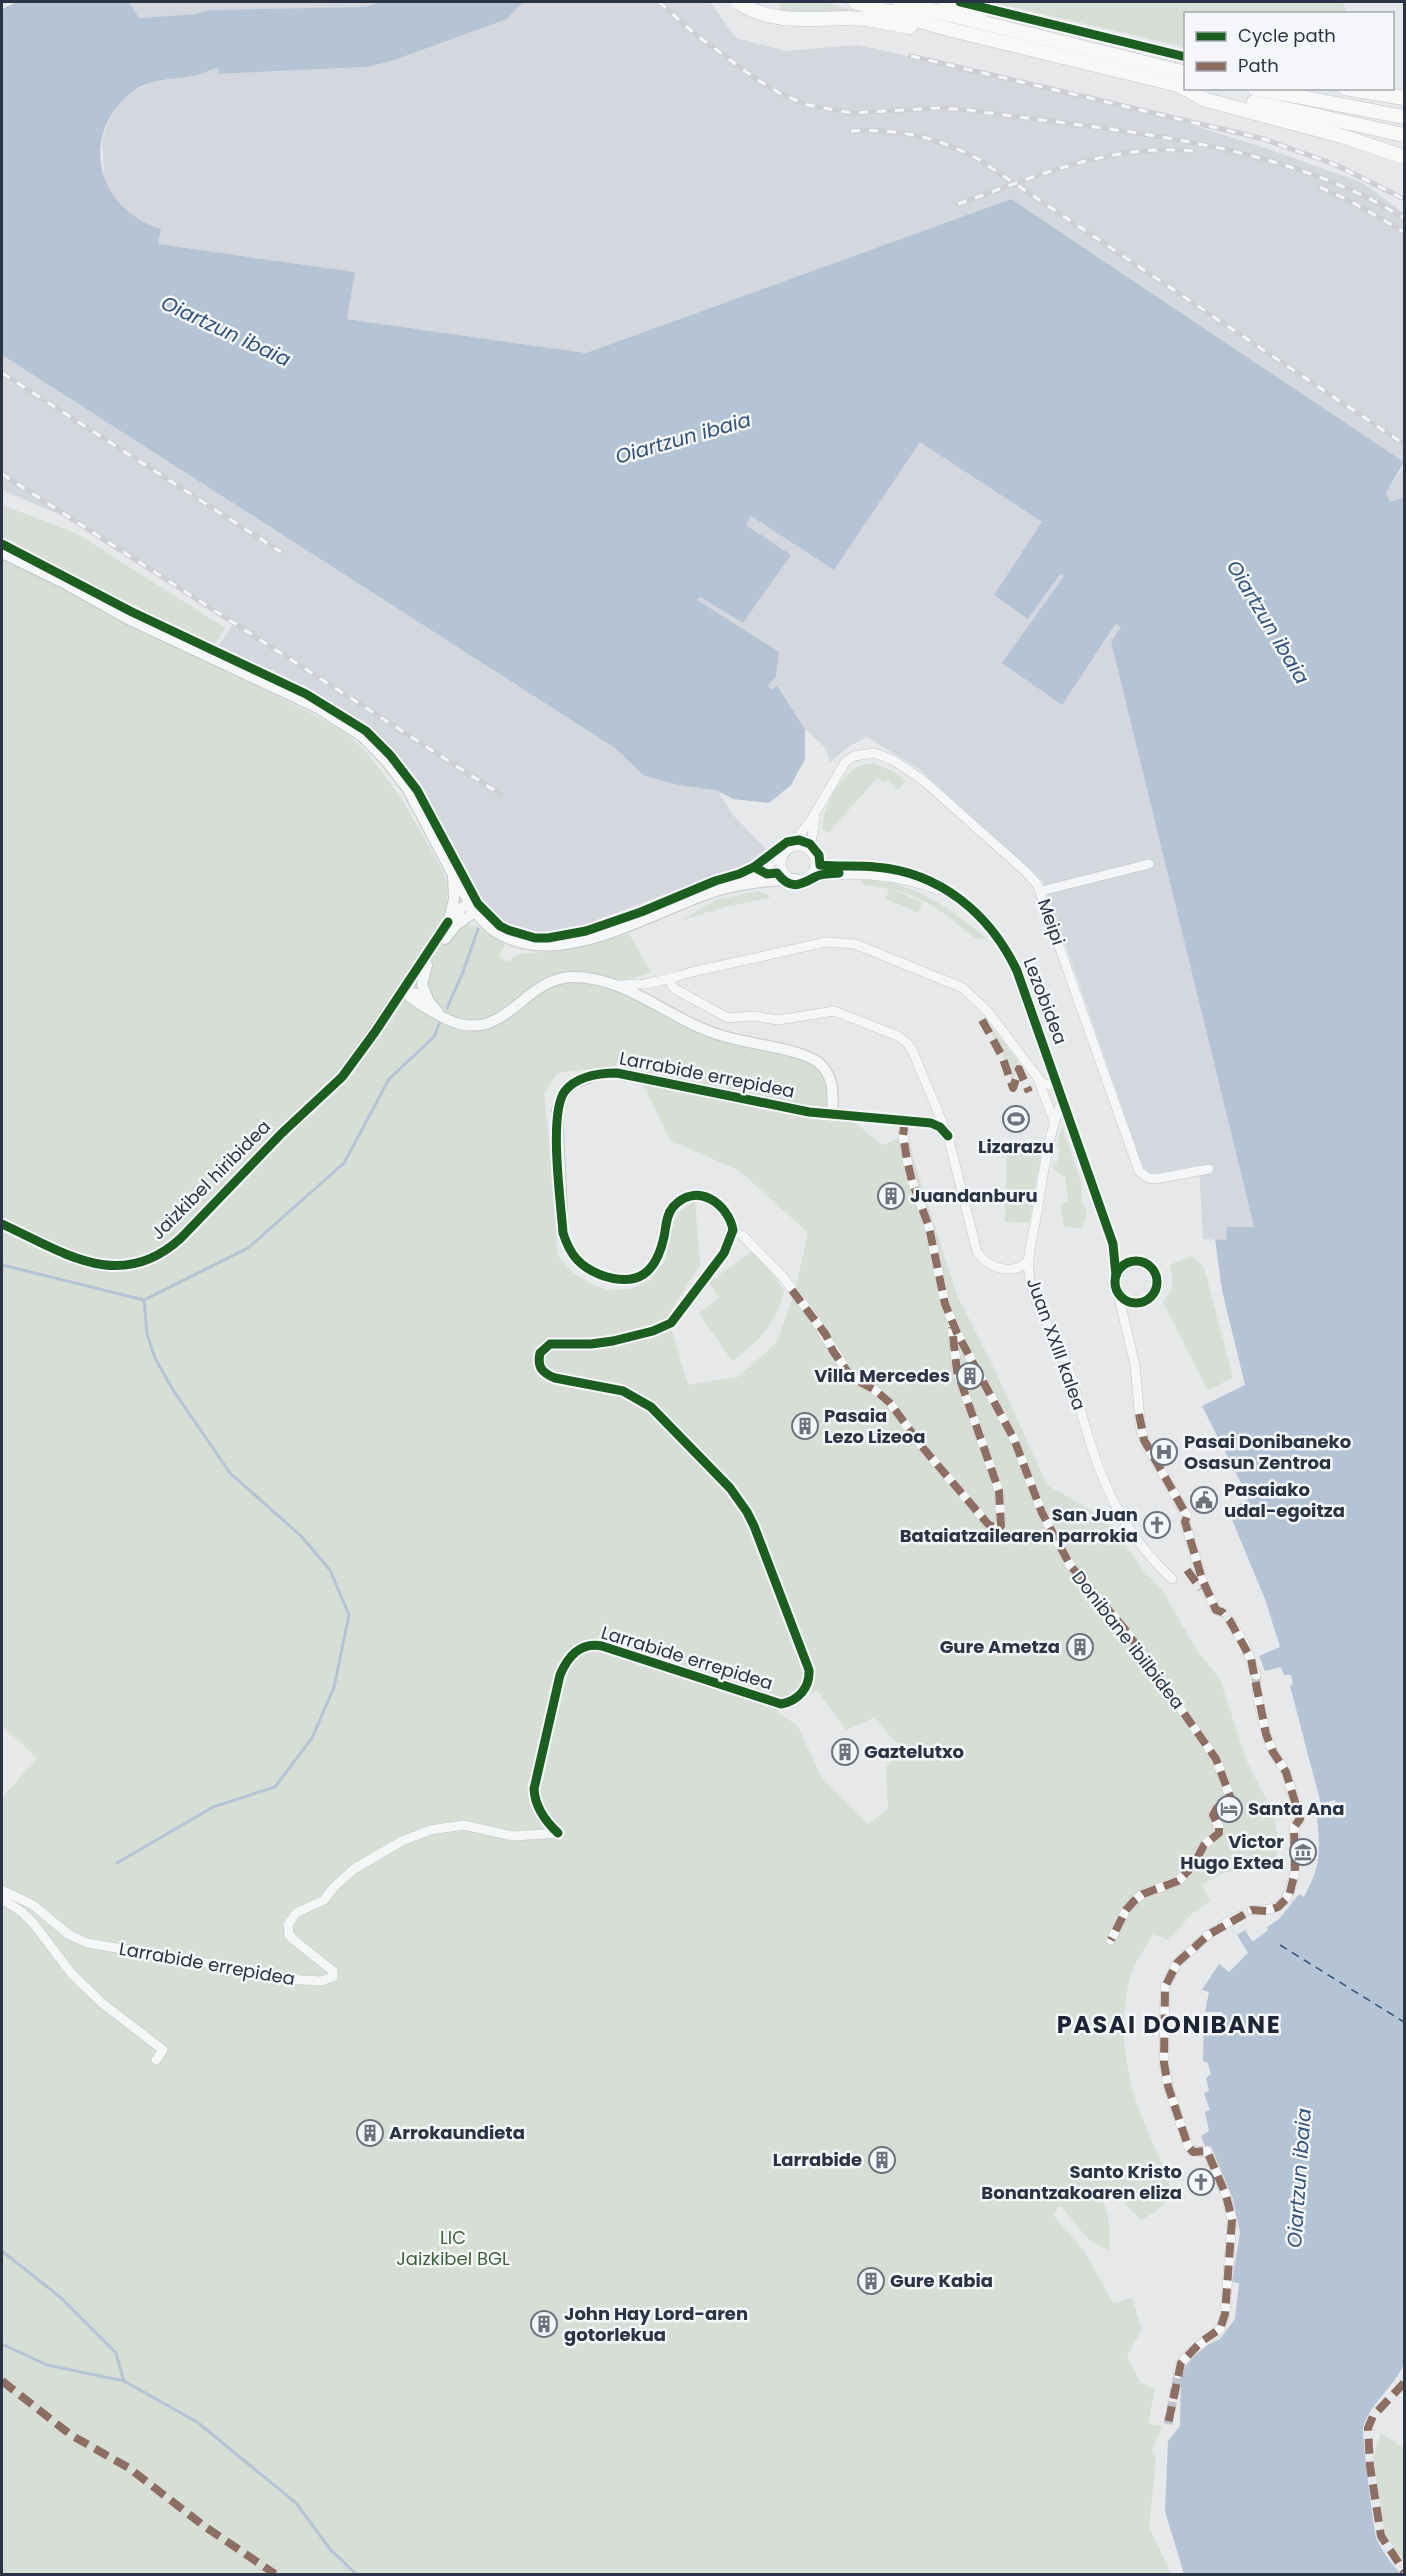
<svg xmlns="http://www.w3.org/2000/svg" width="1406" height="2576" font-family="Poppins,sans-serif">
<rect width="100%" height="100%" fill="#e6e8ea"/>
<g fill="#d4d7dd">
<path d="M129,2H380L365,7L208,10L196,14L139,18Z"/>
<path d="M523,2H710L736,38L786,51L858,45L1132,106L1274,151L1363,183L1404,213V462L1011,199L586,353L347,319L354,272L157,244L160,229L143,224L122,208L111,196L104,177L102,140L108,122L120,103L133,91L158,80L199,74L208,69L219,68L220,74L367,67L507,19Z"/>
<path d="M2,355L615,748L643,775L693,787L718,791L733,815L768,851L755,863L738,872L687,886L573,929L543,933L529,931L507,923L494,916L479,901L467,883L419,788L383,742L366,728L328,704L217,648L234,623L72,520L2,490Z"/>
<path d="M920,441L1042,522L1060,573L1064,576L1062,705L1117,624L1121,627L1111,642L1254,1228L1227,1227L1226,1240L1203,1239L1199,1165L1157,1174L1149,1173L1143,1167L1043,881L919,769L867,737L848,747L830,762L826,748L805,729L778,685L772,690L768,686L697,601L700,597L743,623L790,556L745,525L751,516L834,570Z"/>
<path d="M1404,465V497L1390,502L1386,493Z"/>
</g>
<g fill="#d6ded6" fill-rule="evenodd">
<path d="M780,2H824L861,13L781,11Z"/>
<path d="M991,2H1342L1348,13L1186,14L1185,47Z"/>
<path d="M2,505L76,533L225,628L205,660L307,711L346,733L369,755L403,801L443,871L448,888L444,920L399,995L426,997L427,965L457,924C477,922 489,934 505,945L499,956L507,962L518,954L557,951L629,934L651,972L615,984L711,1032L800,1054L828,1074L833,1105L882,1145L908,1135L914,1161L957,1295L995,1370L1047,1485L1102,1517L1117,1533L1145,1573L1161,1588L1196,1649L1220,1679L1247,1762L1265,1797L1275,1821L1279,1844L1277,1857L1268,1867L1223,1873L1202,1885L1210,1901L1193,1913L1168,1940L1153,1934C1147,1945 1138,1957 1133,1970C1118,2009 1123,2062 1136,2101C1147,2133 1164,2163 1173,2195L1154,2213L1140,2220L1109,2186L1098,2192C1110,2215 1111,2225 1109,2251L1088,2239L1060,2205L1053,2215L1083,2249L1113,2303L1132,2298L1142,2329L1127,2356L1140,2382L1155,2389L1148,2424L1162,2426L1152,2450L1156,2459L1149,2526L1171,2574H2V1798L37,1758L2,1726ZM625,1065L645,1088L670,1140L740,1171L808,1233L795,1291L777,1342L738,1377L688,1385L668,1316L700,1265L695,1201L681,1210L674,1220L665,1261L649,1281L631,1289L608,1290L593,1285L572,1272L557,1255L555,1192L544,1094L557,1073ZM817,1690L846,1730L874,1718L901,1748L886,1767L888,1809L868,1824L823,1780L797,1725L776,1712Z"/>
<path d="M872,763L895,772L905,782L898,790L887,780L884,782L877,778L828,833L822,829C825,802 843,765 872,763Z"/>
<path d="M862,879C912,881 948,907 986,938L976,939C951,919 927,897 895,890L922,903L918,913L886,899L889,889L863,884Z"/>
<path d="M758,891L770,895L769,898L724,907L680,921L716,900Z"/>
<path d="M983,1017L1018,1061L1013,1085L1003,1055Z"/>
<path d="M1062,1126L1082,1186L1081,1200L1087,1213L1082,1229L1064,1226L1061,1205L1068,1201L1065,1177L1053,1169V1162L1057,1163L1060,1149L1057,1148Z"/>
<path d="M1007,1146L1042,1147L1029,1223L1005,1222Z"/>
<path d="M754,1250L784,1290C779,1320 757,1344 732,1361L699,1313L719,1298L709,1282Z"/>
<path d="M1192,1256L1204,1268L1233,1377L1208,1391L1163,1302C1174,1290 1174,1279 1169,1265Z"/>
<path d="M1381,2433L1402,2447L1404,2445V2561L1385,2535L1373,2457Z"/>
</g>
<path fill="#b4c4d5" d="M17,2H129L139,18L196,14L208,10L365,7L380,2H523L507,19L394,60L367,67L219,74L218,68C210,69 205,73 197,75C174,80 150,77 131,93C78,136 97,210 161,229L158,244L355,272L347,319L586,353L1011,199L1404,462L1386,493L1390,502L1404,497V2363C1395,2387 1367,2406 1363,2429C1362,2436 1374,2534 1377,2540C1383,2552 1392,2565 1401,2574H1184L1165,2511L1168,2441L1180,2426L1181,2372L1201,2348L1220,2339L1235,2319L1239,2283L1232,2282L1240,2233L1233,2199L1211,2146L1206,2148L1201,2136L1209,2131L1205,2112L1210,2110L1204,2093L1209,2091L1206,2078L1211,2074L1208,2063L1203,2061L1204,2017L1223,2016L1222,2012H1205L1209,1992L1202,1990L1219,1964L1229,1972L1248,1953L1237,1935L1245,1930L1252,1941L1255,1940L1268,1930L1267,1927L1279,1919L1299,1894L1304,1897C1322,1863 1320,1852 1317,1815L1309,1817L1308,1811L1336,1803L1335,1800L1321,1804L1290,1686L1293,1684L1291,1675H1284L1281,1667L1265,1671L1259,1656L1280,1647L1265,1599L1228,1510L1249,1499L1202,1406L1245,1385L1222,1290L1215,1239L1226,1240L1227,1227H1254L1111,642L1121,627L1116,624L1062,705L1002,663L1064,576L1060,574L1028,619L994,595L1042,522L920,442L834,570L751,516L746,525L791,555L743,623L700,597L697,600L779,652L776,676L768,686L772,690L777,685L805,729V759L791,785L769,803L733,799L718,791L674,784L643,775L615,748L2,355V9Z"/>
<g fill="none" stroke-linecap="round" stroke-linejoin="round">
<g stroke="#b4c4d5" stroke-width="3">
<path d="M447,1008L463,972L478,929"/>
<path d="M2,1265L144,1300L248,1248L344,1163L389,1079L434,1037L439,1024"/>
<path d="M117,1863L213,1807L275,1787L312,1738L334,1687L349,1615L330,1570L301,1536L230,1473L173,1390L155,1358L147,1334L144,1300"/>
<path d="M2,2251L60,2297L116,2353L124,2381"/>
<path d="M2,2344L47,2365L124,2381L197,2422L296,2503L330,2549L356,2574"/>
</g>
<path stroke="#34527a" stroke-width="1.5" stroke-dasharray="8 6" stroke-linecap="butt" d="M1280,1945L1404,2022"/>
<g stroke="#c1c4c9" stroke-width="9" stroke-dasharray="9 4.5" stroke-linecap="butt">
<path d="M1256,1675L1257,1694"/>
<path d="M1295,1872V1846"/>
<path d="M1208,1935L1223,1925"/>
<path d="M1168,2424L1178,2374"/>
</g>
<defs>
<g id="minor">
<circle cx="798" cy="863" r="17"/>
<path d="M789,848L811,820L846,761L854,756L874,753L893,760L924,781L1025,871L1037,884L1139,1171L1148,1178L1155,1179L1209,1169"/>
<path d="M810,851L815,818"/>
<path d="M815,863L839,866L876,867L917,875L952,893L993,930L1017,971L1055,1076L1113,1244L1116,1276"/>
<path d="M807,877C854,871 894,874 940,890"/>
<path d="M1041,891L1149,864"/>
<path d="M618,985L645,984L675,977"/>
<path d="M1038,1079L1054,1121"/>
<path d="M1063,1098C1047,1136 1043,1178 1036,1218C1033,1236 1027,1255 1029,1273C1033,1306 1055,1335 1067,1365C1075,1384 1078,1403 1084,1422C1102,1485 1123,1533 1172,1579"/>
<path d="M832,1114L921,1121L935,1124L945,1133"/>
<path d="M905,1120L903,1135L907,1160L912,1181L929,1227L945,1304L957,1333L1014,1439L1042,1513L1070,1565L1124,1628L1216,1759L1231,1799L1225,1805L1217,1808L1213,1815L1219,1827V1833L1204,1845L1193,1866L1178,1881L1143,1894L1134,1901L1126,1910L1111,1940"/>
<path d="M733,1230L743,1236L783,1277L813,1317L847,1371L854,1379L875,1390L890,1403L923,1448L988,1524L998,1529L1001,1526L999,1491L957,1371L952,1327"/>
<path d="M1029,1259C1016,1277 988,1269 977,1252L948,1136L913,1052L907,1043L898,1036L834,1011L778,1020L753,1016L728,1018L675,989L671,985V980L675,977L692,972L826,942L855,944L963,988L988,1012L1042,1083L1050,1085L1055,1076"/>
<circle cx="1136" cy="1282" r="21"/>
<path d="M1117,1290L1135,1365L1141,1431L1148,1448L1187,1516L1185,1522L1202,1579L1216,1610L1222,1612"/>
<path d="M1230,1621L1245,1645L1256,1675"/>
<path d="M1257,1694L1266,1734L1273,1752L1286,1772L1300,1819L1294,1827L1295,1846"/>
<path d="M2,1890L33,1905L68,1934L87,1943L218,1965L265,1978L321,1981L333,1977V1971L294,1940L289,1935L288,1925L296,1913L324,1900L334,1887L354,1869L402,1841L430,1830L464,1825L513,1836L558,1833"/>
<path d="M2,1899L22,1912L33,1923L72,1974L102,2003L163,2050L156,2060"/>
<path d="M1252,1910C1284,1912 1288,1900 1295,1872"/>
<path d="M1223,1925L1240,1916"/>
<path d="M1178,2374L1181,2363L1190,2353L1220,2329L1225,2314L1232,2220L1226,2195L1207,2151L1193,2152L1188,2146L1168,2086L1164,2063L1165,1987L1177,1963L1208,1935"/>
</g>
<g id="tertiary">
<path d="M2,553L62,582L128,619L318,708L363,737L386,761L407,788L453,875L454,899L449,919"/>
<path d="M455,877C466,897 476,919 496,932C558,972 650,913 710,893C739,883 766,881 796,879"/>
<path d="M744,881L784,853"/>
<path d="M445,939L457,924L475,912"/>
<path d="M419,965L408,988L409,996C419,1005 432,1011 444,1018C506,1049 521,976 575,977C631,978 674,1024 727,1037C750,1044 802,1049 819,1063C835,1077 833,1095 832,1114L809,1112L617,1073H602L574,1083L563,1094L557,1110L563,1233C570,1255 580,1267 601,1275C638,1288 656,1273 664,1237C666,1227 666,1215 673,1207C696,1181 728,1203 733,1230L724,1253L671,1323L653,1331L613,1341L591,1344H550L540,1353C537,1367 542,1373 555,1378L623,1391L651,1407L730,1488L747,1512L754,1526L809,1670C810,1688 798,1701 781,1704L602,1646C580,1642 568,1656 560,1675L534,1789C535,1807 545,1821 558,1833"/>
<path d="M427,965L422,984L428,999"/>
<path d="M416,969L461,908L467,905L473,909"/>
<path d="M404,994C421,990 428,1000 438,1012"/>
<path d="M2,1224C63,1252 120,1294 181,1238L282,1133L342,1077L408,982"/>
</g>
<g id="primary">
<path d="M855,2L948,29L1186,87"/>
<path d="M899,2L1186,73"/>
<path d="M946,2L980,14"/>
<path d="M845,18L867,19L910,27"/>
<path d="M1180,86L1206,100L1342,136L1404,157"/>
<path d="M1254,88L1404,117"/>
<path d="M1345,88L1404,98"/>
<path d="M1254,102L1404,135"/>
</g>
</defs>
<use href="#minor" stroke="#c4c6c8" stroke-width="10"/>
<use href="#tertiary" stroke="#c4c6c8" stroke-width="12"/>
<use href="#primary" stroke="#c2c5c8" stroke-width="15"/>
<use href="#minor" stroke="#f5f6f7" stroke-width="9"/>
<use href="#tertiary" stroke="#f5f6f7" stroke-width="10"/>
<use href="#primary" stroke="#f8f8f8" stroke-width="14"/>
<defs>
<g id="rail">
<path d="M659,2L695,34L756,79L781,94L808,105L852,113L938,108L969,110C1115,132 1275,139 1404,218"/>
<path d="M911,56L1264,139L1336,165L1404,199"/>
<path d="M851,131C896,128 938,137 978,159L1404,444"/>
<path d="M1320,187L1352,202L1404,232"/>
<path d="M958,204C1035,177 1110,143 1193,151"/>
<path d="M2,373L281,552"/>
<path d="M2,474L500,794"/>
</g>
</defs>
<use href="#rail" stroke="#cecfd2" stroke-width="5"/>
<use href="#rail" stroke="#f4f6f9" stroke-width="3" stroke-dasharray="9" stroke-linecap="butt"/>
<defs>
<path id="primary-bridge" d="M738,2C770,24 809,19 845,18"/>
</defs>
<use href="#primary-bridge" stroke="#c2c5c8" stroke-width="15" stroke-linecap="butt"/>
<use href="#primary-bridge" stroke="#f8f8f8" stroke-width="14"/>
<g stroke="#8d6e63" stroke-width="8" stroke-dasharray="15 8" stroke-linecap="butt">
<path d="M982,1020L1002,1056L1013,1088L1019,1069L1029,1092"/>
<path d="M905,1120L903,1135L907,1160L912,1181L929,1227L945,1304L957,1333L1014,1439L1042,1513L1070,1565L1124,1628L1216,1759L1231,1799L1225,1805L1217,1808L1213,1815L1219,1827V1833L1204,1845L1193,1866L1178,1881L1143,1894L1134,1901L1126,1910L1111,1940"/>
<path d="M792,1290L826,1335L833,1351L847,1371L854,1379L875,1390L890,1403L923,1448L988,1524L998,1529L1001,1526L999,1491L957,1371L952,1327"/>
<path d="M1139,1414L1144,1440L1187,1516L1185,1522L1202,1579L1216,1610L1222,1612L1230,1621L1251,1659L1266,1734L1273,1752L1286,1772L1300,1819L1294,1827L1295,1872L1289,1896L1278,1907L1267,1911L1252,1910L1208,1935L1177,1963L1165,1987L1164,2063L1168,2086L1188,2146L1193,2152L1207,2151L1226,2195L1232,2220L1225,2314L1220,2329L1201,2342L1181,2363L1168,2424"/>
<path d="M1187,1570L1201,1589"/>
<path d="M2,2381L71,2435L129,2468L204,2526L275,2574"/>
<path d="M1404,2383L1373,2416L1368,2428L1370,2466L1381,2536L1404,2571"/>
</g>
<defs>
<g id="cycleway">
<path d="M960,2L1186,57"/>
<path d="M2,544L132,612L306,694L366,731L390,755L417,790L478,904L500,926L508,930L535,938H548L586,931L641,912L715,881L739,874L754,867L787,842L799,840L810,844L819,855L820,865C839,867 857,865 875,867C940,872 990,914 1017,971L1113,1244L1116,1276"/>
<path d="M754,867L767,874L777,873C790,890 799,886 815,877C821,873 832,874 839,873"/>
<path d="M2,1224C63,1252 120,1294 181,1238L282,1133L342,1077L375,1032L448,922"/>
<circle cx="1136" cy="1282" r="21"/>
<path d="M558,1833C545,1821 535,1807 534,1789L560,1675C568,1656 580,1642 602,1646L781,1704C798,1701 810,1688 809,1670L754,1526L747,1512L730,1488L651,1407L623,1391L555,1378C542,1373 537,1367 540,1353L550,1344H591L613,1341L653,1331L671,1323L724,1253L733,1230C728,1203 696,1181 673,1207C666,1215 666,1227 664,1237C656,1273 638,1288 601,1275C580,1267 570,1255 563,1233C561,1203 548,1113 565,1091C577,1076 600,1073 617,1073L809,1112L931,1123L940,1127L948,1136"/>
</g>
</defs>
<use href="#cycleway" stroke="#f4f6f9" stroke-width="13"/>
<use href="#cycleway" stroke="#1b5e20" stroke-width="9"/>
</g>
<defs>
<symbol id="stadium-ring" viewBox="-11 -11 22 22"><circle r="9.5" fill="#f4f6f9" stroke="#6c737f" stroke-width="1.5"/><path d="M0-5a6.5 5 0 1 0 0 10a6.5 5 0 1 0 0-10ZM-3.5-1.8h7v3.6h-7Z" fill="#6c737f"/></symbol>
<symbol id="building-ring" viewBox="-11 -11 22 22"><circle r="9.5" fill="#f4f6f9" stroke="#6c737f" stroke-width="1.5"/><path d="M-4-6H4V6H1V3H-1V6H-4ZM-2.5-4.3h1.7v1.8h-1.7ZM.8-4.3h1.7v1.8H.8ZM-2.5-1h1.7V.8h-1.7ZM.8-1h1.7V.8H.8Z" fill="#6c737f"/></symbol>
<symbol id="hospital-ring" viewBox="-11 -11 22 22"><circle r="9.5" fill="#f4f6f9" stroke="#6c737f" stroke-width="1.5"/><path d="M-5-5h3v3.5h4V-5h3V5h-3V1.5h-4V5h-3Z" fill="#6c737f"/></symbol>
<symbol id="civic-ring" viewBox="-11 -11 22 22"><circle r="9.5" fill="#f4f6f9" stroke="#6c737f" stroke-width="1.5"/><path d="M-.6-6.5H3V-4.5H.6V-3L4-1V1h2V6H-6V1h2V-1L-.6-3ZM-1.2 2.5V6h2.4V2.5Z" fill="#6c737f"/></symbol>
<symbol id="church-ring" viewBox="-11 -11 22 22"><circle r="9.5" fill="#f4f6f9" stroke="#6c737f" stroke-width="1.5"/><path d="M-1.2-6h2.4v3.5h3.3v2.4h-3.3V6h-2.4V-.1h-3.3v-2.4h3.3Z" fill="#6c737f"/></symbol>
<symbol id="hotel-ring" viewBox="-11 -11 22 22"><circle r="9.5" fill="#f4f6f9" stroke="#6c737f" stroke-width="1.5"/><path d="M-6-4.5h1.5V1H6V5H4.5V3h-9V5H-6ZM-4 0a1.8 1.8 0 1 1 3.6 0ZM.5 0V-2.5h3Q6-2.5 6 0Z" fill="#6c737f"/></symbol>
<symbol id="museum-ring" viewBox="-11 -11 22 22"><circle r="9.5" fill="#f4f6f9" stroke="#6c737f" stroke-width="1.5"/><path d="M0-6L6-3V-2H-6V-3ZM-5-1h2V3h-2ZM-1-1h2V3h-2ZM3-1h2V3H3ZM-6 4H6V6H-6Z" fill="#6c737f"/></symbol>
</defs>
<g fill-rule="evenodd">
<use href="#stadium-ring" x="1001" y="1104" width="30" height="30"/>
<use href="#building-ring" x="876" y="1181" width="30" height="30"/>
<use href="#building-ring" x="955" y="1361" width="30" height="30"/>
<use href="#building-ring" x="790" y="1411" width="30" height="30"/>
<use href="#hospital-ring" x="1149" y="1437" width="30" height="30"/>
<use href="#civic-ring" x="1189" y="1485" width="30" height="30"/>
<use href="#church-ring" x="1142" y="1510" width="30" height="30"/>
<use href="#building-ring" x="1065" y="1632" width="30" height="30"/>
<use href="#building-ring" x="830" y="1737" width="30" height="30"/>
<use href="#hotel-ring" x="1214" y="1794" width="30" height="30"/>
<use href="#museum-ring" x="1288" y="1837" width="30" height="30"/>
<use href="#building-ring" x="355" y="2118" width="30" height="30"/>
<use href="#building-ring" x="867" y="2145" width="30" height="30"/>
<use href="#church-ring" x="1186" y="2167" width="30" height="30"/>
<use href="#building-ring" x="856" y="2266" width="30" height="30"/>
<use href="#building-ring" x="529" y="2309" width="30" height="30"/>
</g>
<g text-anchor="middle" stroke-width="5" stroke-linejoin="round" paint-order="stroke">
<g font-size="18" fill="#2b3445" stroke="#f4f6f9">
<text transform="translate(1051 922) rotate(71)" y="6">Meipi</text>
<text transform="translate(1045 1001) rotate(69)" y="6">Lezobidea</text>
<text transform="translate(707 1075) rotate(11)" y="6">Larrabide errepidea</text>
<text transform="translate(211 1180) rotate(-45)" y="6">Jaizkibel hiribidea</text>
<text transform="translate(1056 1344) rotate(70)" y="6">Juan XXIII kalea</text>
<text transform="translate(1128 1640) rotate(52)" y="6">Donibane ibilbidea</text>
<text transform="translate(687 1658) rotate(17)" y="6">Larrabide errepidea</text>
<text transform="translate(207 1964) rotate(10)" y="6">Larrabide errepidea</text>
</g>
<g font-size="18" font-weight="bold" fill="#2b3445" stroke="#f4f6f9" text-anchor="start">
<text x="1016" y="1153" text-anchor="middle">Lizarazu</text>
<text x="910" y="1202">Juandanburu</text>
<text x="950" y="1382" text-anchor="end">Villa Mercedes</text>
<text x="824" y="1422">Pasaia<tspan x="824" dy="21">Lezo Lizeoa</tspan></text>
<text x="1184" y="1448">Pasai Donibaneko<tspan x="1184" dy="21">Osasun Zentroa</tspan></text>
<text x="1224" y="1496">Pasaiako<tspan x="1224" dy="21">udal-egoitza</tspan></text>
<text x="1138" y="1521" text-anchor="end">San Juan<tspan x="1138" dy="21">Bataiatzailearen parrokia</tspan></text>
<text x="1060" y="1653" text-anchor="end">Gure Ametza</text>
<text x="864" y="1758">Gaztelutxo</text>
<text x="1248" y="1815">Santa Ana</text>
<text x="1284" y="1848" text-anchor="end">Victor<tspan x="1284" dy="21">Hugo Extea</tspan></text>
<text x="389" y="2139">Arrokaundieta</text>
<text x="862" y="2166" text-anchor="end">Larrabide</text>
<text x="1182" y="2178" text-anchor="end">Santo Kristo<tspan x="1182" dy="21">Bonantzakoaren eliza</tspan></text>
<text x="890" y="2287">Gure Kabia</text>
<text x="564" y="2320">John Hay Lord-aren<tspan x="564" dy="21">gotorlekua</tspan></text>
</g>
<g font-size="18" fill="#3f6138" stroke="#f4f6f9">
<text x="453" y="2244">LIC<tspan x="453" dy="21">Jaizkibel BGL</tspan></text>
</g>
<g font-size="20" font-style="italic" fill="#34527a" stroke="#f4f6f9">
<text transform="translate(226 331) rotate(25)" y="7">Oiartzun ibaia</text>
<text transform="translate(683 438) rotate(-16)" y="7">Oiartzun ibaia</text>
<text transform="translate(1268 622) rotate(59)" y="7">Oiartzun ibaia</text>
<text transform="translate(1299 2178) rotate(-86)" y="7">Oiartzun ibaia</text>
</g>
<g font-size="24" font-weight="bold" letter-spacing="1.5" fill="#1d2536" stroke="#f4f6f9">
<text x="1169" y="2033">PASAI DONIBANE</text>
</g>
</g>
<rect width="1406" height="2576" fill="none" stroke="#2b3445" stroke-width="6"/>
<rect x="1184" y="12" width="210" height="78" fill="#f4f6f9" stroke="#a4a8b1" stroke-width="1.5"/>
<rect x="1196" y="32" width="30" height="9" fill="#1b5e20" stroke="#a4a8b1" stroke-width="1.5"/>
<text x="1238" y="42" font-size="18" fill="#2b3445">Cycle path</text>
<rect x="1196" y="62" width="30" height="9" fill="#8d6e63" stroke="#a4a8b1" stroke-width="1.5"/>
<text x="1238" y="72" font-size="18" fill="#2b3445">Path</text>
</svg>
